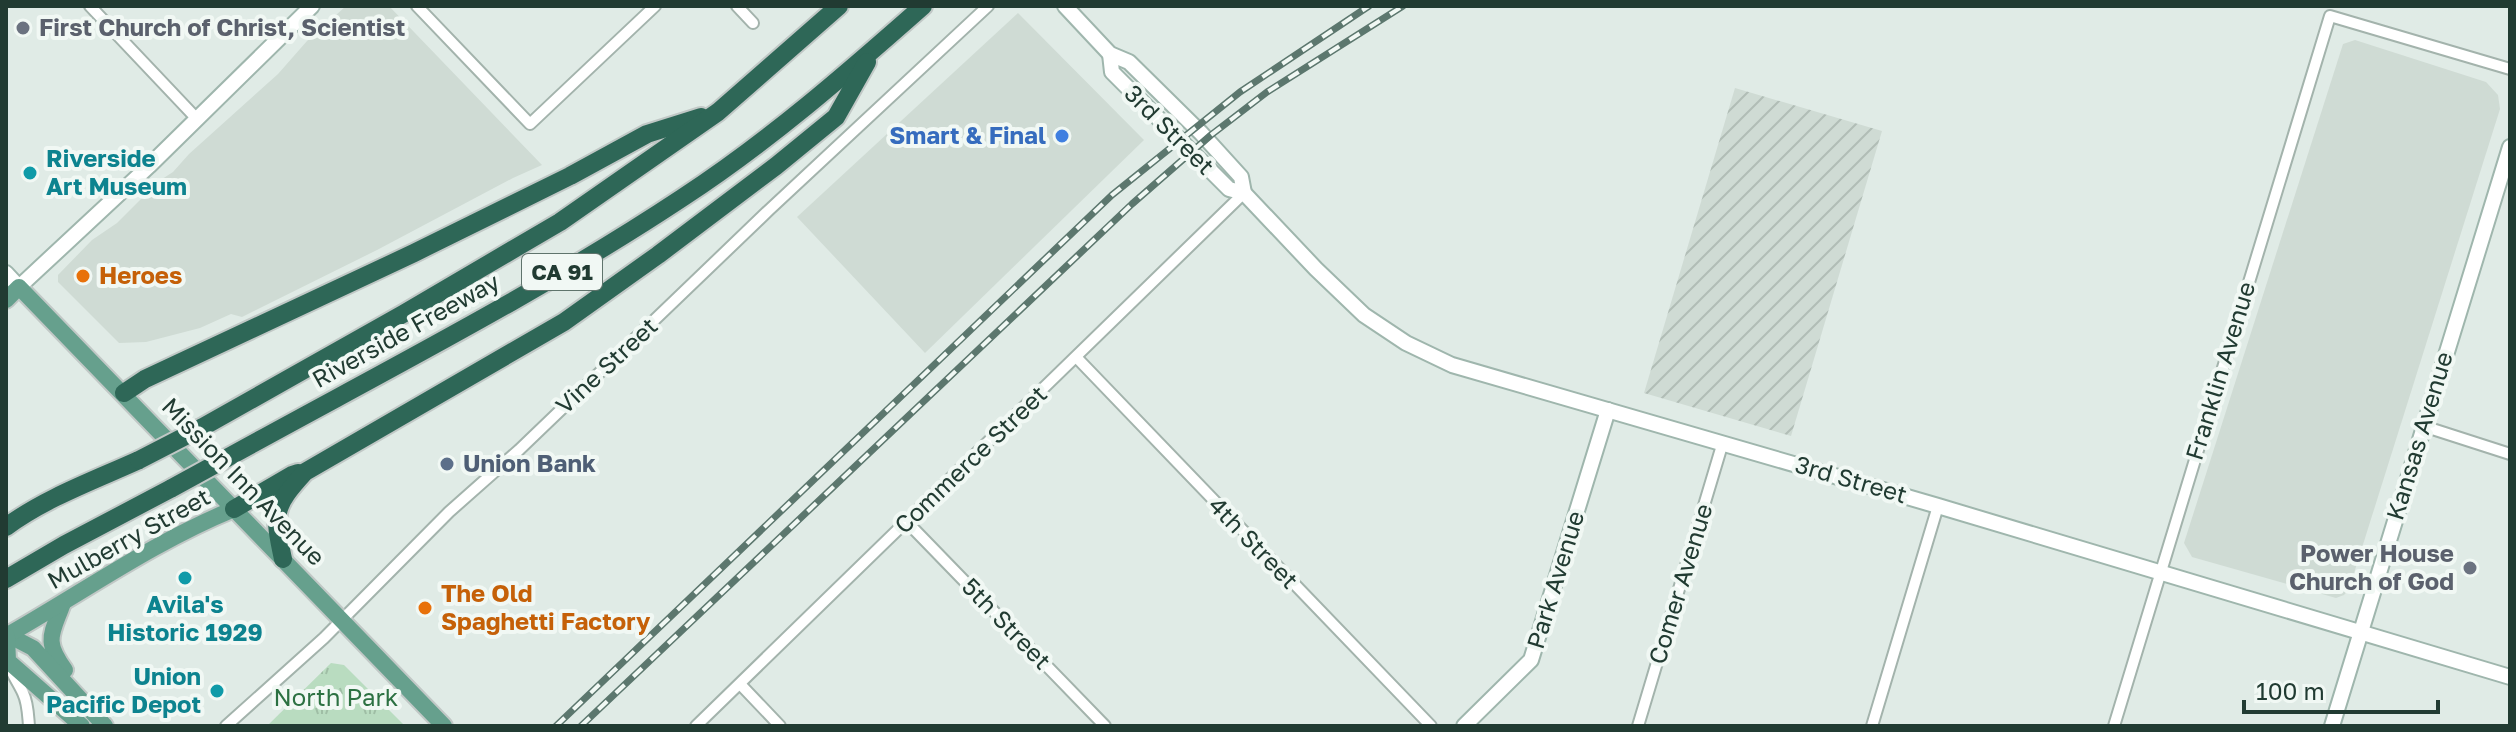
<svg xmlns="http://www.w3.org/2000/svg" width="2516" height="732" font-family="'Golos Text',sans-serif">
<defs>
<pattern id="industrial-furrows" width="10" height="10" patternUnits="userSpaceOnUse" patternTransform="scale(2)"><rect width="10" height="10" fill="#cfdbd4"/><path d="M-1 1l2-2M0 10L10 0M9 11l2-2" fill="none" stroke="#b1bdb6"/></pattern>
<pattern id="park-tufts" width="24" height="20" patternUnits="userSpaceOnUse" patternTransform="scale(2)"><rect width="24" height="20" fill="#b9dcc0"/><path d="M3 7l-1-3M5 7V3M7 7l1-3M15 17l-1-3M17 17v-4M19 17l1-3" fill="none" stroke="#9fbea5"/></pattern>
</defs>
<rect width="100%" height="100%" fill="#e0ebe6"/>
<g fill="#cfdbd4">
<path d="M346,6H389L542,165L513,178L377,250L242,317L231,314L200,328L146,342L119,343L58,282V275L92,240L117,223L159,181L173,172L189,154L278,74L307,41Z"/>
<path d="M1018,13L1144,140L925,353L797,217Z"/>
<path d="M2355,40L2486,82L2498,95L2500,109L2349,589L2344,595L2336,598L2192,557L2184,543L2343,44Z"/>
</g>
<path fill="url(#industrial-furrows)" d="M1735,88L1882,131L1791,436L1644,393Z"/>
<path fill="url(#park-tufts)" d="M331,663L344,665L403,724L267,726Z"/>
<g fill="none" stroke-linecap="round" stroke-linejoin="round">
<defs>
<g id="street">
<path d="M90,6L197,119"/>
<path d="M417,6L530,124L655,6"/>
<path d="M737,6L753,23"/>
<path d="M1077,358L1431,726"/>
<path d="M2423,426L2510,454"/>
<path d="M907,522L1105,726"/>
<path d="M8,663C12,675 18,682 23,693C28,703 28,715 29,726"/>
<path d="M740,684L780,726"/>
<path d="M226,726L324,638L449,512L519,450L769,210L988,6"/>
<path d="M696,726L1244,193"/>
<path d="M1638,726L1723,442"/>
<path d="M1872,726L1938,506"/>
<path d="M2114,726L2330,16L2510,69"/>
</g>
<g id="secondary">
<path d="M1065,6L1110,54L1129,62L1201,133L1241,177L1244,193"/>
<path d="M1110,54L1112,72L1229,189L1244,193L1316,269L1364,315L1406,343L1452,365L1938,506L2510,677"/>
<path d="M6,273L19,287L149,166L312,6"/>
<path d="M1464,726L1531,660L1608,410"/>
<path d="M2332,726L2510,147"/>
</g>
<g id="primary">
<path d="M6,300L19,287L444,726"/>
<path d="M63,603C52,634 43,640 65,670"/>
<path d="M6,634L33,648L105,726"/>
<path d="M6,636C82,593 153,542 234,509"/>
<path d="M7,636L8,661L82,726"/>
</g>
<g id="highway">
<path d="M124,393L145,379L414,253L570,176L647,134L701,117"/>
<path d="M201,428L403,314L560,222L718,112L839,6"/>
<path d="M225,459C377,375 537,294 682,198C768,142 846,74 923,6"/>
<path d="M234,509L292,475L298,473"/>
<path d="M6,527C45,498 95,480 139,460"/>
<path d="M283,559C273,513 273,507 305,472L564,322L658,255L776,166L836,117L867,62"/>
<path d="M6,579L64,545L172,488"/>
</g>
</defs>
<use href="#street" stroke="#a3b3ac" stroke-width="14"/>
<use href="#secondary" stroke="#9fb6ad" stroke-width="18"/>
<use href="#primary" stroke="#c1c8c6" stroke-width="20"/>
<use href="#highway" stroke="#c1c8c6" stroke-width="22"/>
<use href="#street" stroke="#fff" stroke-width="10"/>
<use href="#secondary" stroke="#fff" stroke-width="14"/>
<use href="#primary" stroke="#66a08d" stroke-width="16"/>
<use href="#highway" stroke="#2e6757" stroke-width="18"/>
<defs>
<g id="rail">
<path d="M556,726L1112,195L1240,92L1369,6"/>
<path d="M581,726L1132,204L1211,135L1267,92L1403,6"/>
</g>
</defs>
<use href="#rail" stroke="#5c776e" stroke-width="7"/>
<use href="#rail" stroke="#f1f8f4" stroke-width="4" stroke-dasharray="12" stroke-linecap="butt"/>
<defs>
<g id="highway-bridge">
<path d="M139,460L201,428"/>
<path d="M172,488L225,459"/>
</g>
</defs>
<use href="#highway-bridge" stroke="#c1c8c6" stroke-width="22" stroke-linecap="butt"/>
<use href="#highway-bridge" stroke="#2e6757" stroke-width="18"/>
</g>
<g fill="#6b7280" stroke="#f1f8f4" stroke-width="3">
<circle cx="23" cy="28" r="8"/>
<circle cx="2470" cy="568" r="8"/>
</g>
<circle fill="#3f7fe0" stroke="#f1f8f4" stroke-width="3" cx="1062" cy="136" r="8"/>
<g fill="#0f9aa8" stroke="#f1f8f4" stroke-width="3">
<circle cx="30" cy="173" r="8"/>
<circle cx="185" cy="578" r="8"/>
<circle cx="217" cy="691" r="8"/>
</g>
<g fill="#e8710a" stroke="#f1f8f4" stroke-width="3">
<circle cx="83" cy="276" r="8"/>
<circle cx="425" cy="608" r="8"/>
</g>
<circle fill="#5c6f8a" stroke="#f1f8f4" stroke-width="3" cx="447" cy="464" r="8"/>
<g text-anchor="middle" stroke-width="8" stroke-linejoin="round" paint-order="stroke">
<rect fill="#f1f8f4" stroke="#5f746c" stroke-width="2" x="522" y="254" width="80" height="36" rx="6"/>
<g font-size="22" font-weight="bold" fill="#213b32">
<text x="562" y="280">CA 91</text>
</g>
<g font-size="24" font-weight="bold" fill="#5b616d" stroke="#f1f8f4" text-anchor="start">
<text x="39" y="36">First Church of Christ, Scientist</text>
<text x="2454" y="562" text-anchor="end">Power House<tspan x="2454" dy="28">Church of God</tspan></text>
</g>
<g font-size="24" fill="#213b32" stroke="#f1f8f4">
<text transform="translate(1169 130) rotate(45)" y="8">3rd Street</text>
<text transform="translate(406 331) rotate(-29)" y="8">Riverside Freeway</text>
<text transform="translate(607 366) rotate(-43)" y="8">Vine Street</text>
<text transform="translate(2221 371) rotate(-73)" y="8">Franklin Avenue</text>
<text transform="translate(2420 436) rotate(-73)" y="8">Kansas Avenue</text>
<text transform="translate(971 460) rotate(-44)" y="8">Commerce Street</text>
<text transform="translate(1851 480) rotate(16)" y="8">3rd Street</text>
<text transform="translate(243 482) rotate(46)" y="8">Mission Inn Avenue</text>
<text transform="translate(129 539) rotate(-29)" y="8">Mulberry Street</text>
<text transform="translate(1253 543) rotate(46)" y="8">4th Street</text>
<text transform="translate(1556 580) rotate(-73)" y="8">Park Avenue</text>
<text transform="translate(1681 584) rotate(-73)" y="8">Comer Avenue</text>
<text transform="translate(1006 624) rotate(46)" y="8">5th Street</text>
</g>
<g font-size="24" font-weight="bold" fill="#366cbe" stroke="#f1f8f4" text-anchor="end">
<text x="1046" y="144">Smart &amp; Final</text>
</g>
<g font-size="24" font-weight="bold" fill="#0d838f" stroke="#f1f8f4" text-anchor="start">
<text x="46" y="167">Riverside<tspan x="46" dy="28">Art Museum</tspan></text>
<text x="185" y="613" text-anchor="middle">Avila's<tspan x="185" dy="28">Historic 1929</tspan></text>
<text x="201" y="685" text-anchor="end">Union<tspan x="201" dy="28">Pacific Depot</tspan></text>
</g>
<g font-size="24" font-weight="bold" fill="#c56008" stroke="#f1f8f4" text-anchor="start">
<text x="99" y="284">Heroes</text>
<text x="441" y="602">The Old<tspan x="441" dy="28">Spaghetti Factory</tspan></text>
</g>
<g font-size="24" font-weight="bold" fill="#4e5e75" stroke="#f1f8f4" text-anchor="start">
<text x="463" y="472">Union Bank</text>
</g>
<g font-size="24" fill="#2c7142" stroke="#f1f8f4">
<text x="336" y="706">North Park</text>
</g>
</g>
<rect width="2516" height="732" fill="none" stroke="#213b32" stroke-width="16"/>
<path d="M2244 700v12h194v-12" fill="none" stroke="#213b32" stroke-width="4"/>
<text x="2256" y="700" font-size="24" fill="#213b32" stroke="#f1f8f4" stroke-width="6" paint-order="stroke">100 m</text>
</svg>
